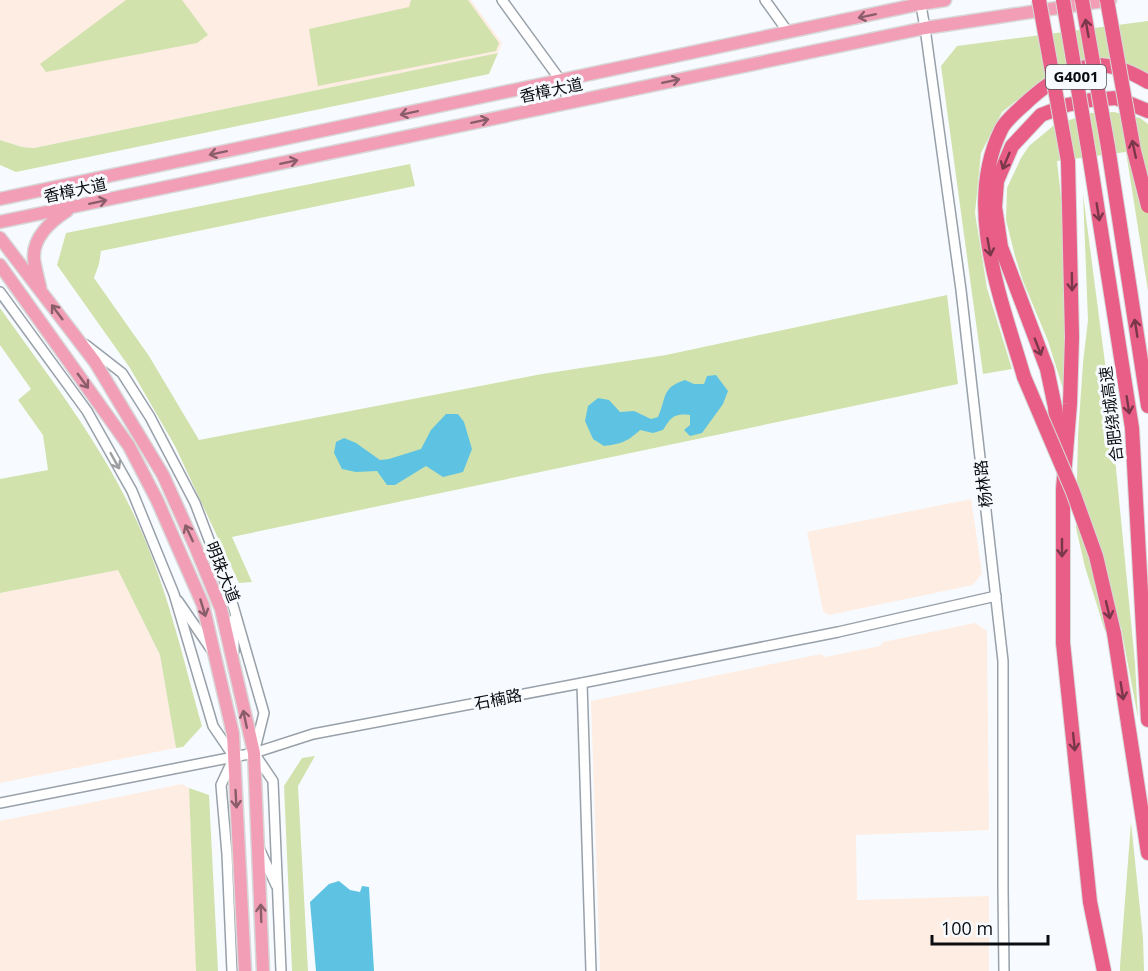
<svg xmlns="http://www.w3.org/2000/svg" width="1148" height="971" font-family="'Open Sans','Noto Sans SC',sans-serif">
<rect width="100%" height="100%" fill="#f7fbff"/>
<g fill="#feede2">
<path d="M0,0H471L502,43L498,53L34,148L22,147L0,140Z"/>
<path d="M971,499L982,573L973,585L829,615L823,611L807,532Z"/>
<path d="M118,570L160,655L176,748L0,783V593Z"/>
<path d="M975,623L987,631L989,830L856,835L857,900L989,896V971H600L591,701L821,654L825,657L880,646L883,642Z"/>
<path d="M182,784L189,788L197,971H0V821Z"/>
</g>
<g fill="#d1e2ad">
<path d="M126,0H182L208,35L197,43L46,72L40,64Z"/>
<path d="M411,0H468L499,43L496,51L318,86L309,29L409,7Z"/>
<path d="M1148,21V76L1121,61L1042,81L1002,112L981,153L975,213L987,288L1012,369L983,374L941,66L957,46Z"/>
<path d="M498,53L489,74L16,172L0,165V140L22,147L34,148Z"/>
<path d="M1114,112L1140,118L1148,124V291L1126,152L1057,161L1064,224L1067,272L1064,392L1048,341L1023,281L1015,256L1006,220L1007,188L1021,158L1029,146L1053,126L1089,113Z"/>
<path d="M410,164L415,186L101,251L99,264L94,278L149,356L199,440L542,374L666,355L947,295L958,384L232,537L252,582L239,583L175,446L130,368L57,265L66,233Z"/>
<path d="M1083,194L1108,386L1135,663L1138,718L1121,627L1105,631L1085,567L1076,528L1078,435L1083,363L1088,320Z"/>
<path d="M0,308C50,378 104,447 139,526C168,590 183,659 202,726L183,747L176,748L160,655L118,570L0,593V479L48,470L43,435L18,400L31,389L0,345Z"/>
<path d="M315,756L298,786L308,971H292L284,786L302,758Z"/>
<path d="M189,788L209,795L218,971H196Z"/>
<path d="M1131,822L1143,938L1144,971H1120V966Z"/>
</g>
<g fill="#5ec3e2">
<path d="M716,375L728,391L723,404L702,433L690,436L684,430L690,425V415C674,413 671,417 663,430L653,433L640,430C627,442 621,444 604,446L593,439L585,421L588,406L598,398L609,400L620,412L634,411L651,419L658,417C667,397 661,388 685,380L694,384H704L707,376Z"/>
<path d="M446,414H458L464,422L472,449L463,472L443,477L426,466L395,485H387L377,471L356,472L342,469L334,453L336,442L344,438L356,443L380,460L389,459L421,449L431,430Z"/>
<path d="M339,881L350,890L360,892L362,886L369,887L374,971H316L310,902L329,884Z"/>
</g>
<g fill="none" stroke-linecap="round" stroke-linejoin="round">
<defs>
<g id="minor">
<path d="M502,0L561,81L569,103"/>
<path d="M765,0L788,32"/>
<path d="M920,0L925,28L961,290L1003,661V890L1004,971"/>
<path d="M0,292L87,411L132,491L174,594L213,726L234,757L221,785L227,854L232,971"/>
<path d="M86,345L122,373L150,417L195,503L230,595L264,713L254,753L273,781L281,971"/>
<path d="M178,601L211,649"/>
<path d="M234,619V651"/>
<path d="M582,683L591,971"/>
<path d="M0,803L254,753L313,734L582,683L838,632L996,596"/>
<path d="M259,848L276,885"/>
</g>
<g id="major">
<path d="M0,199L920,4L945,0"/>
<path d="M0,222L925,28L1110,0"/>
<path d="M0,238L95,362L119,402L163,475L195,546L221,609L254,753L263,971"/>
<path d="M0,265L129,446L157,500L203,605L233,734L245,971"/>
<path d="M40,287C38,278 35,268 34,259C32,238 51,221 67,211"/>
</g>
<g id="highway">
<path d="M1108,147L1148,406"/>
<path d="M1089,154L1132,428L1148,720"/>
<path d="M1068,161L1072,337L1070,404L1063,489V643L1090,902L1104,971"/>
<path d="M1024,377C1002,301 963,207 1001,130C1005,120 1021,108 1029,100C1037,93 1045,86 1054,81C1067,74 1082,66 1097,65C1114,65 1133,73 1148,82"/>
<path d="M1059,451L1055,407L1047,369L1001,247L995,207L997,181L1012,146L1041,115L1067,105L1091,100L1116,98L1148,111"/>
<path d="M1114,633L1148,853"/>
</g>
</defs>
<use href="#minor" stroke="#98a0a9" stroke-width="12"/>
<use href="#major" stroke="#d8d8d9" stroke-width="15"/>
<use href="#highway" stroke="#d8d8d9" stroke-width="16"/>
<use href="#minor" stroke="#fff" stroke-width="9"/>
<use href="#major" stroke="#f29eb6" stroke-width="12"/>
<use href="#highway" stroke="#e95e86" stroke-width="14"/>
<defs>
<g id="highway-bridge">
<path d="M1039,0L1068,161"/>
<path d="M1063,0L1089,154"/>
<path d="M1082,0L1108,147"/>
<path d="M1107,0L1134,151L1148,206"/>
<path d="M1024,377L1073,492L1096,556L1114,633"/>
</g>
</defs>
<use href="#highway-bridge" stroke="#d8d8d9" stroke-width="16" stroke-linecap="butt"/>
<use href="#highway-bridge" stroke="#e95e86" stroke-width="14"/>
</g>
<defs><path id="oneway-shaft" d="M-6 0H5M1.5-3L5.5 0L1.5 3" fill="none" stroke-width="1.6" stroke-linecap="round" stroke-linejoin="round" transform="scale(1.5)"/></defs>
<g stroke="#8a5d6b">
<use href="#oneway-shaft" transform="translate(867 16) rotate(168)"/>
<use href="#oneway-shaft" transform="translate(671 81) rotate(-12)"/>
<use href="#oneway-shaft" transform="translate(409 113) rotate(168)"/>
<use href="#oneway-shaft" transform="translate(480 121) rotate(-12)"/>
<use href="#oneway-shaft" transform="translate(218 153) rotate(168)"/>
<use href="#oneway-shaft" transform="translate(289 162) rotate(-12)"/>
<use href="#oneway-shaft" transform="translate(98 202) rotate(-12)"/>
<use href="#oneway-shaft" transform="translate(57 312) rotate(-127)"/>
<use href="#oneway-shaft" transform="translate(83 381) rotate(54)"/>
<use href="#oneway-shaft" transform="translate(189 533) rotate(-115)"/>
<use href="#oneway-shaft" transform="translate(203 608) rotate(73)"/>
<use href="#oneway-shaft" transform="translate(245 719) rotate(-102)"/>
<use href="#oneway-shaft" transform="translate(236 799) rotate(87)"/>
<use href="#oneway-shaft" transform="translate(261 913) rotate(-92)"/>
</g>
<g stroke="#7a364b">
<use href="#oneway-shaft" transform="translate(1087 28) rotate(-100)"/>
<use href="#oneway-shaft" transform="translate(1134 149) rotate(-102)"/>
<use href="#oneway-shaft" transform="translate(1006 161) rotate(113)"/>
<use href="#oneway-shaft" transform="translate(1098 212) rotate(81)"/>
<use href="#oneway-shaft" transform="translate(989 247) rotate(80)"/>
<use href="#oneway-shaft" transform="translate(1072 282) rotate(89)"/>
<use href="#oneway-shaft" transform="translate(1136 328) rotate(-99)"/>
<use href="#oneway-shaft" transform="translate(1038 347) rotate(69)"/>
<use href="#oneway-shaft" transform="translate(1128 405) rotate(81)"/>
<use href="#oneway-shaft" transform="translate(1062 548) rotate(90)"/>
<use href="#oneway-shaft" transform="translate(1108 610) rotate(77)"/>
<use href="#oneway-shaft" transform="translate(1122 691) rotate(81)"/>
<use href="#oneway-shaft" transform="translate(1074 742) rotate(84)"/>
</g>
<use stroke="#9d9e9f" href="#oneway-shaft" transform="translate(115 461) rotate(61)"/>
<g text-anchor="middle" stroke-width="6" stroke-linejoin="round" paint-order="stroke">
<rect fill="#f7fbff" stroke="#525458" stroke-width="1.5" x="1046" y="65" width="60" height="24" rx="4.5"/>
<g font-size="15" font-weight="bold" fill="#0b0d10">
<text x="1076" y="82">G4001</text>
</g>
<g font-size="16" fill="#0b0d10" stroke="#f7fbff">
<text transform="translate(551 90) rotate(-12)" y="6">香樟大道</text>
<text transform="translate(75 190) rotate(-12)" y="6">香樟大道</text>
<text transform="translate(1111 414) rotate(-97)" y="6">合肥绕城高速</text>
<text transform="translate(983 484) rotate(-97)" y="6">杨林路</text>
<text transform="translate(223 572) rotate(68)" y="6">明珠大道</text>
<text transform="translate(498 699) rotate(-11)" y="6">石楠路</text>
</g>
</g>
<path d="M932 935v9h116v-9" fill="none" stroke="#0b0d10" stroke-width="3"/>
<text x="941" y="935" font-size="18" fill="#0b0d10" stroke="#f7fbff" stroke-width="4.5" paint-order="stroke">100 m</text>
</svg>
